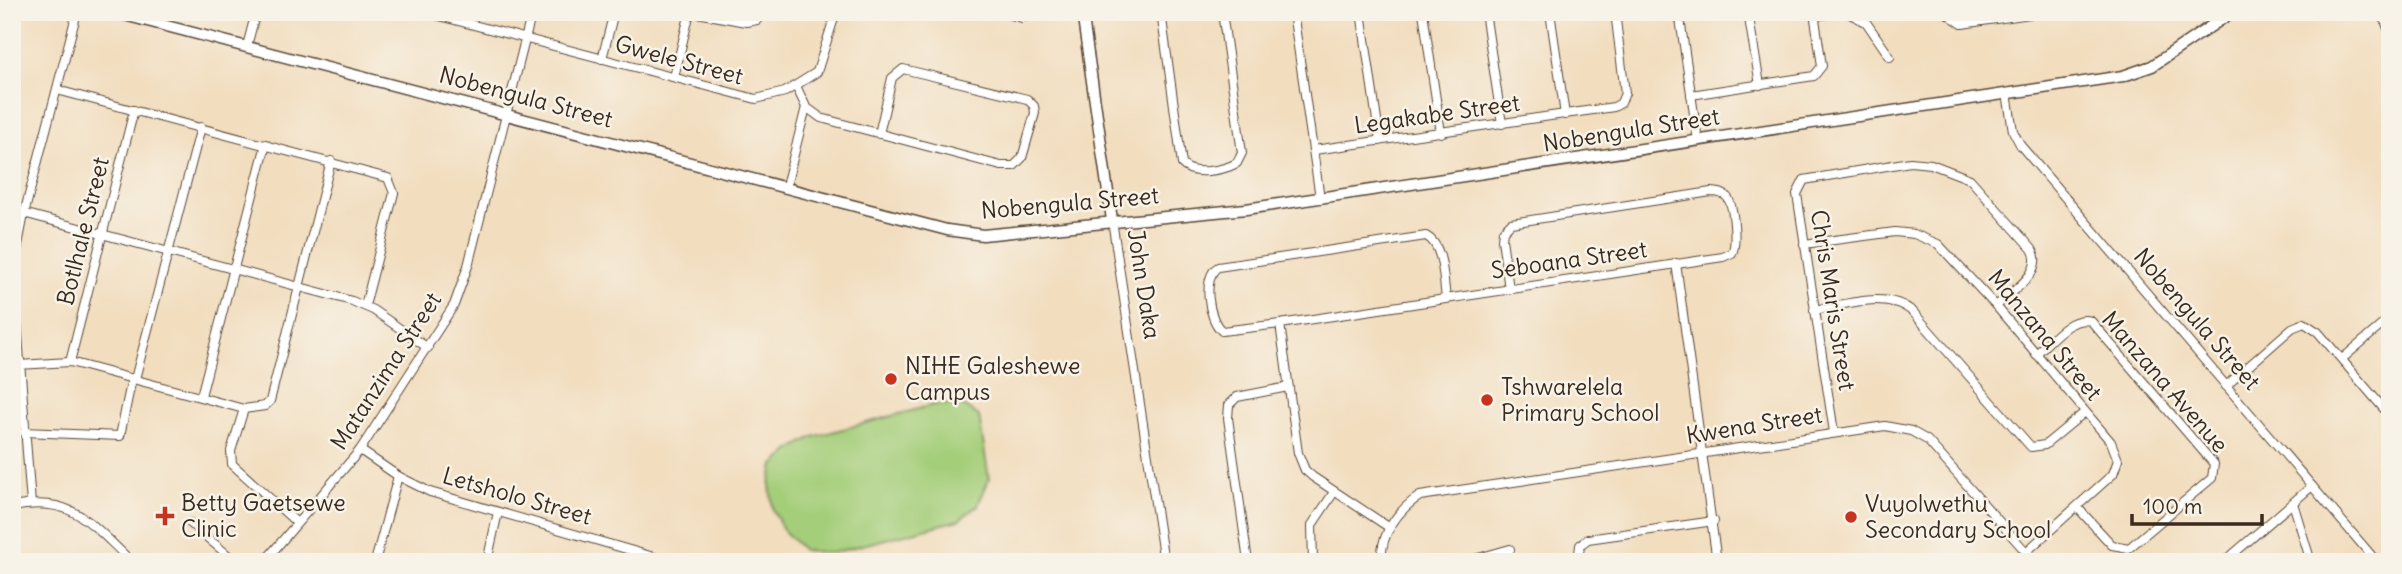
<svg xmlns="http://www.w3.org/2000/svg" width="2402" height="574" font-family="Delius,sans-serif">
<rect width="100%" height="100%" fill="#f7f3e8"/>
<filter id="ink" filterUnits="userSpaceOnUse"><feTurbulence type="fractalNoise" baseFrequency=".0143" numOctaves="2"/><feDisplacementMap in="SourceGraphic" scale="14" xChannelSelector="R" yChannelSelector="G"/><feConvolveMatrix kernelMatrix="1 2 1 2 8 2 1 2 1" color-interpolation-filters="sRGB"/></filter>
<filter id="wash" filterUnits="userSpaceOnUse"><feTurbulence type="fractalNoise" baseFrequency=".00686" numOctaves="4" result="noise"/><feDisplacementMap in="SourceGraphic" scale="28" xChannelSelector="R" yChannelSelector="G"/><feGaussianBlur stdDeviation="1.57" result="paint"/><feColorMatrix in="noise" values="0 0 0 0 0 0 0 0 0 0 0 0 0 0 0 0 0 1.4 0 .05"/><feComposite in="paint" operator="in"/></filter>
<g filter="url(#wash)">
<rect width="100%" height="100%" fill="#f2ddbe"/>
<path fill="#a4ce79" stroke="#707c4c" stroke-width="2" d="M960,404L979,416L989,479L978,505L959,520L832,553L803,550L783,530L773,510L770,485L774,465L792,449L813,437L933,405Z"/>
</g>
<g filter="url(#ink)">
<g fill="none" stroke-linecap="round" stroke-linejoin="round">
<defs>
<g id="street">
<path d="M424,12L756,99L785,92L817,72L836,12"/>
<path d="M692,12L746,22L757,20L763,12"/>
<path d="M1000,12L1022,18"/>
<path d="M1161,12L1182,164C1193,177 1224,170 1237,163L1242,153L1222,12"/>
<path d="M1293,12L1320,198"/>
<path d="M1361,12L1380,141"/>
<path d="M1423,12L1441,133"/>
<path d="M1485,12L1502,124"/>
<path d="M1550,12L1565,115"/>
<path d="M1679,12L1698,141"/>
<path d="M1748,12L1760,85"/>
<path d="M1846,12L1866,22L1890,57"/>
<path d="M1945,12L1962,24L2043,12"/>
<path d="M2382,12L2390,34"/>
<path d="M1815,16L1839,12"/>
<path d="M247,46L256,12"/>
<path d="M602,59L614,12"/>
<path d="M674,77L690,12"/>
<path d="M796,86L806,107L821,118L1001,166H1014L1022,158L1035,113L1034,106L1027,99L903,69L892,78L879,134"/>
<path d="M57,90L388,178L394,193L365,306"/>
<path d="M2007,93L2013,131L2021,146L2377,562"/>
<path d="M1691,95L1814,76L1822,66L1814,12"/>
<path d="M1314,150L1614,107L1621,103L1625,93L1615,12"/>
<path d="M786,186L806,107"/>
<path d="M12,210L352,301L373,310L428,348"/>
<path d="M1112,220L1164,562"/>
<path d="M1804,244L1895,232L1914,234L1938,244L1996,306L2111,442L2118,460L2113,474L2026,552"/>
<path d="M1676,263L1717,562"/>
<path d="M1446,298C1443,279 1444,245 1426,236L1218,267C1202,276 1208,320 1222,331L1280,324L1723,257L1732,253C1737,244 1734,205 1727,197C1723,193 1717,192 1711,192L1511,223L1503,231L1502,239L1509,289"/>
<path d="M1814,310C1845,305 1887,289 1913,312L2031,447L2045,445L2085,412"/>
<path d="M1280,324L1298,453L1305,470L1313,477L1390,528"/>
<path d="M2036,354C2051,341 2070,315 2091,321L2214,464L2212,478L2129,548L2112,545L2077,507"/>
<path d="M2342,359L2390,318"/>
<path d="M70,362L134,110"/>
<path d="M18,365L70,362L244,409L265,406L270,401L331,161"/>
<path d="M135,379L201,127"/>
<path d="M2226,386L2292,328L2304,323L2318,332L2390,416"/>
<path d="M201,396L266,144"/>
<path d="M244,409L231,451L232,464L297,523"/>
<path d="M24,432L120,436L132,378"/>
<path d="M1834,432L1797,194L1804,180L1910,162L1931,164L1970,179L2032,249C2046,272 2011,292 1996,306"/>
<path d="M360,450L398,476L430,492L671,562"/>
<path d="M2293,503L2311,562"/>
<path d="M31,504L13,271L24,214L77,12"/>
<path d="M12,507C74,495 90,523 132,562"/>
<path d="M190,523L236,562"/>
<path d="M264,562L360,450L454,305L468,266L532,12"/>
<path d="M375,562L398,476"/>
<path d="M487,562L498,512"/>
<path d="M1248,562L1228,418L1229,405L1237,397L1288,387"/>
<path d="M1313,562L1312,525L1334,492"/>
<path d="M1382,562C1379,535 1399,509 1420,496L1885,426L1911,431L1927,440L2035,562"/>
<path d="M1464,562L1510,549"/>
<path d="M1578,562L1580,545L1588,539L1714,521"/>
<path d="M2224,562L2312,486"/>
</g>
<g id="secondary">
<path d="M113,12L947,230L983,235L1246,209L2123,76L2152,66L2232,12"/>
<path d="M1082,12L1112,220"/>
</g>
</defs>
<use href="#street" stroke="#564536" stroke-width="10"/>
<use href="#secondary" stroke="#564536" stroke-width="13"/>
<use href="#street" stroke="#fff" stroke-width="8"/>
<use href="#secondary" stroke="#fff" stroke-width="10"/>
</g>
</g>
<g fill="#c8321e" stroke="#f7f3e8" stroke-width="2.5">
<circle cx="891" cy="379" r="7"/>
<circle cx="1487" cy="400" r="7"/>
<path d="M161.5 505.5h7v7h7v7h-7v7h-7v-7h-7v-7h7z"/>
<circle cx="1851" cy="517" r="7"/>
</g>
<g text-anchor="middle" stroke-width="5" stroke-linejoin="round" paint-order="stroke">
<g font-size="23" fill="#3b2a1e" stroke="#f7f3e8">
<text transform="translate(679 60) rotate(15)" y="8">Gwele Street</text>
<text transform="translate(526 97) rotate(15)" y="8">Nobengula Street</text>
<text transform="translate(1437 114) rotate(-8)" y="8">Legakabe Street</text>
<text transform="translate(1631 130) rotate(-9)" y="8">Nobengula Street</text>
<text transform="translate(1070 203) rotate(-5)" y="8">Nobengula Street</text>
<text transform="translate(83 231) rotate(-76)" y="8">Botlhale Street</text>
<text transform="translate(1569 260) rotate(-8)" y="8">Seboana Street</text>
<text transform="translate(1144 284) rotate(81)" y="8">John Daka</text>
<text transform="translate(1833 300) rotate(81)" y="8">Chris Maris Street</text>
<text transform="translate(2197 319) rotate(49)" y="8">Nobengula Street</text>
<text transform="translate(2045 335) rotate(50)" y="8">Manzana Street</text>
<text transform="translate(386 371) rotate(-57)" y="8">Matanzima Street</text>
<text transform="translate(2165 382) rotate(49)" y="8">Manzana Avenue</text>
<text transform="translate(1754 425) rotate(-9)" y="8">Kwena Street</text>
<text transform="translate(517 496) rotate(16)" y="8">Letsholo Street</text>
</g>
<g font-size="23" fill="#3b2a1e" stroke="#f7f3e8" text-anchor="start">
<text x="905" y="374">NIHE Galeshewe<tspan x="905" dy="26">Campus</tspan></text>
<text x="1501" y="395">Tshwarelela<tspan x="1501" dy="26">Primary School</tspan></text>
<text x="181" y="511">Betty Gaetsewe<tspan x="181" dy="26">Clinic</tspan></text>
<text x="1865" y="512">Vuyolwethu<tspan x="1865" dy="26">Secondary School</tspan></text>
</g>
</g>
<rect width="2402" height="574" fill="none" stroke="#f7f3e8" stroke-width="42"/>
<path d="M2132 514v10h130v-10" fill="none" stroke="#3b2a1e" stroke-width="3.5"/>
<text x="2143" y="514" font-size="21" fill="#3b2a1e" stroke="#f7f3e8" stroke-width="5" paint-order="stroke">100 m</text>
</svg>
